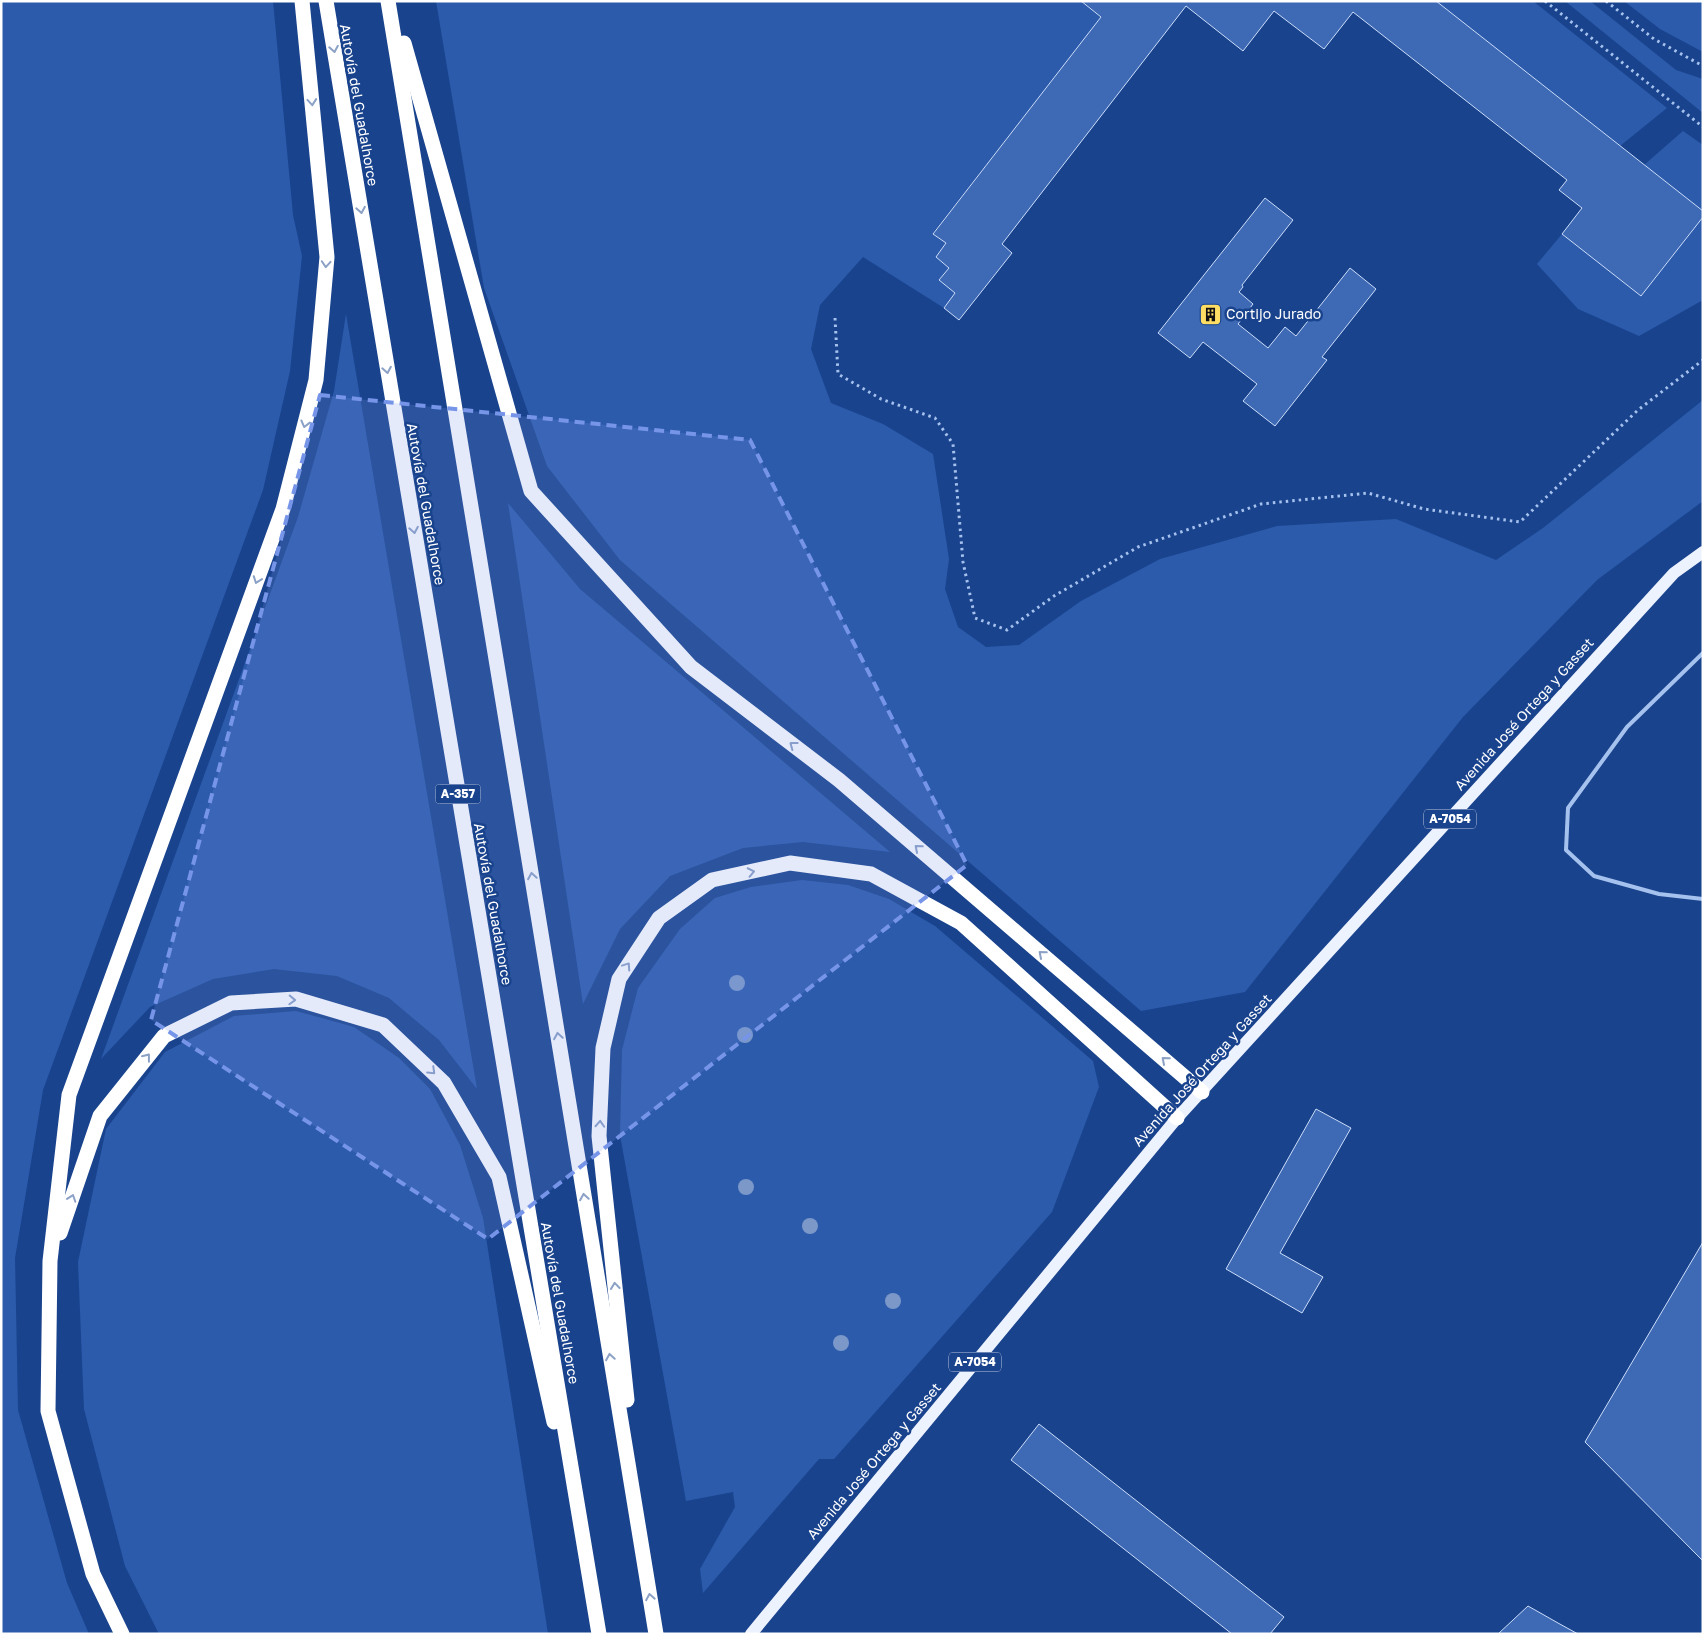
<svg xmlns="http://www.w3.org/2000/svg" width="1704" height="1635" font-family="'Golos Text',sans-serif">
<rect width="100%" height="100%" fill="#19438d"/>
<g fill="#2c5bac">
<path d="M1,1H273L293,215L302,256L290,371L263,490L43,1090L15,1258L18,1410L67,1583L89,1634H1Z"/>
<path d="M436,1H1081L1101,17L933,233L946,243L936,257L949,268L939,280L955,293L944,308L863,257L820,305L811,349L831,403L883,424L933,454L949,559L945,589L958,627L986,647L1019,645L1081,601L1160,559L1277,526L1396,519L1496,560L1543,528L1703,400V501L1597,580L1463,717L1245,992L1141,1011L620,560L547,466L484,288Z"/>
<path d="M1436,1H1533L1667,108L1620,146Z"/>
<path d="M1565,1H1590L1676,70L1703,79V113Z"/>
<path d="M1624,1H1703V52L1660,29Z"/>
<path d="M1683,131L1703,145V211L1644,165Z"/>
<path d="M1703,217V300L1639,336L1578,309L1537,264L1562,234L1641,296Z"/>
<path d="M346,314L477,1089L439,1040L389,998L337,976L274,969L213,979L150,1007L101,1059L298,517L334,391Z"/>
<path d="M508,503L580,589L890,852L803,842L743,848L670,876L620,929L583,1004Z"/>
<path d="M802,880L848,885L889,899L935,926L1093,1061L1099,1087L1052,1212L834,1459H819L703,1593L700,1569L735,1507L733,1492L686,1501L620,1135L622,1050L638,988L680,929L715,898L751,887Z"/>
<path d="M296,1011L354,1027L399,1058L430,1089L460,1145L483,1218L548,1634H159L125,1566L84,1409L78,1262L106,1129L165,1052L234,1016Z"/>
</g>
<g fill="#3e69b4" stroke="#cbddfa">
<path d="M1081,1H1436L1703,211V217L1641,296L1562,234L1582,208L1559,190L1567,180L1353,12L1324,49L1274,11L1243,51L1186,6L1002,244L1012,253L959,320L944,308L955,293L939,280L949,268L936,257L946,243L933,234L1101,17Z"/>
<path d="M1265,198L1293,220L1242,285L1243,287L1239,292L1253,304L1238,324L1268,348L1285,327L1296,336L1350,268L1376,289L1322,357L1327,360L1275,426L1243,401L1257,384L1203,342L1190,358L1158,333Z"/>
<path d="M1316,1109L1351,1128L1280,1253L1323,1277L1302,1313L1226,1269Z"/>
<path d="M1703,1242V1561L1585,1442Z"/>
<path d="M1039,1424L1284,1617L1270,1634H1232L1011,1460Z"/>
<path d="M1528,1606L1558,1623L1578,1634H1498Z"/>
</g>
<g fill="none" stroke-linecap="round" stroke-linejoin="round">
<g stroke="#a5c1ee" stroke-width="3" stroke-dasharray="2.5 4" stroke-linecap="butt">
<path d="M1545,1L1703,127"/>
<path d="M1606,1L1654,39L1703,66"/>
<path d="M835,318L838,374L881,399L935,418L953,444L963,562L975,618L1007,630L1054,596L1138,547L1261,504L1368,493L1424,509L1520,522L1638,410L1703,360"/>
</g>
<path stroke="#a5c1ee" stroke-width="4" d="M1703,653L1627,727L1568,808L1566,850L1594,876L1659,894L1703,899"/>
<path stroke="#edf2ff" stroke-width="12" d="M751,1634L1177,1118L1674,573L1703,552"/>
<g stroke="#fff" stroke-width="15">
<path d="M326,1L599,1634"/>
<path d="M388,1L656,1634"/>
<path d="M404,43L531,491L691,667L839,780L1202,1092"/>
<path d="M60,1233L100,1116L164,1036L231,1003L296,999L383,1025L444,1083L499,1177L554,1422"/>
<path d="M627,1400L599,1136L603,1048L619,979L659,918L712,880L790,863L871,874L961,923L1177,1118"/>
<path d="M122,1634L93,1574L48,1411L50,1261L69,1095L283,509L316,380L327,257L302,1"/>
</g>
</g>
<g fill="#7b98c9">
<circle cx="737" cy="983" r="8"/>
<circle cx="745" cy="1035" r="8"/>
<circle cx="746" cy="1187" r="8"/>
<circle cx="810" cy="1226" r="8"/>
<circle cx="893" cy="1301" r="8"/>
<circle cx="841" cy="1343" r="8"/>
</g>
<defs><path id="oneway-chevron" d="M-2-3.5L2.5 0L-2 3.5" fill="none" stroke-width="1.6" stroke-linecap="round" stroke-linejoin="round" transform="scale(1.25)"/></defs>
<g stroke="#8ca1c6">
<use href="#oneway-chevron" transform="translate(334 49) rotate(80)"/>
<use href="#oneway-chevron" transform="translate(312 102) rotate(85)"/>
<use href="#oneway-chevron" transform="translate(361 210) rotate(80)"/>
<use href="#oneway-chevron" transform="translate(326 264) rotate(94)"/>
<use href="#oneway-chevron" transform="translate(387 370) rotate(80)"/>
<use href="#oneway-chevron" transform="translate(305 424) rotate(104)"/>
<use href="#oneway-chevron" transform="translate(414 530) rotate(80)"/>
<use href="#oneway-chevron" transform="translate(257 580) rotate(110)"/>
<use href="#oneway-chevron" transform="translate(793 745) rotate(-143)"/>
<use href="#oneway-chevron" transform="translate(918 848) rotate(-139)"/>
<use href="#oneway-chevron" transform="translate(751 872) rotate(-12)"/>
<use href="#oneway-chevron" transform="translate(532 876) rotate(-99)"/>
<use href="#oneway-chevron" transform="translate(1042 954) rotate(-139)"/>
<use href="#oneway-chevron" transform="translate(627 966) rotate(-56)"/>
<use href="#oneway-chevron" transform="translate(292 1000) rotate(2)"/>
<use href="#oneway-chevron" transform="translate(558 1036) rotate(-99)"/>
<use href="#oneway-chevron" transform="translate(147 1057) rotate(-52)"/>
<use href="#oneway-chevron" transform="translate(1165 1060) rotate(-139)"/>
<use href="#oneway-chevron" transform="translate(432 1071) rotate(44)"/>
<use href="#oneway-chevron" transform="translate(600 1124) rotate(-87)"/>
<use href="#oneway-chevron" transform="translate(584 1197) rotate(-99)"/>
<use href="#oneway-chevron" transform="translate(72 1198) rotate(-71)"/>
<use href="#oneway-chevron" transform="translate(615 1286) rotate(-96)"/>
<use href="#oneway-chevron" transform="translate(610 1357) rotate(-99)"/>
<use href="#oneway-chevron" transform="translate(650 1597) rotate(-100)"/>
</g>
<path fill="#7795e8" fill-opacity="0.2" stroke="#7795e8" stroke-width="4" stroke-dasharray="10 6" stroke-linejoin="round" d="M320,395L750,440L967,865L488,1239L151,1020Z"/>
<defs>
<symbol id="building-square" viewBox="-11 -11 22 22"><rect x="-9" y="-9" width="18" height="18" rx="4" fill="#ffde63" stroke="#19438d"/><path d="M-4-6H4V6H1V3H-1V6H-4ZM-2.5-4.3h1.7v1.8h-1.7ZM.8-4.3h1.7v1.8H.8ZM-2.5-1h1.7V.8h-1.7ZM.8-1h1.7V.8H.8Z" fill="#111"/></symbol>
</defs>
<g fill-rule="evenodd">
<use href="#building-square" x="1198" y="302" width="25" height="25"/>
</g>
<g text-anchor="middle" stroke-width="5" stroke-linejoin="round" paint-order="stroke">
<g fill="#19438d" stroke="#bac7dd" stroke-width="1">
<rect x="435.5" y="784.5" width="45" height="19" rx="4"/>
<rect x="1424" y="809.5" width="52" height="19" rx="4"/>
<rect x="949" y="1352.5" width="52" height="19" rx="4"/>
</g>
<g font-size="12" font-weight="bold" fill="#fff">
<text x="458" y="798">A-357</text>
<text x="1450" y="823">A-7054</text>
<text x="975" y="1366">A-7054</text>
</g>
<g font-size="14" fill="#fff" stroke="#19438d">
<text transform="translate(359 105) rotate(80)" y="5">Autovía del Guadalhorce</text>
<text transform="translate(426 504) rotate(80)" y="5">Autovía del Guadalhorce</text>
<text transform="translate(1524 714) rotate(-48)" y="5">Avenida José Ortega y Gasset</text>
<text transform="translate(493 904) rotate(80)" y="5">Autovía del Guadalhorce</text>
<text transform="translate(1202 1070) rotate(-48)" y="5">Avenida José Ortega y Gasset</text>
<text transform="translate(560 1303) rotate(80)" y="5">Autovía del Guadalhorce</text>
<text transform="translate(874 1461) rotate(-50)" y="5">Avenida José Ortega y Gasset</text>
</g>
<g font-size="14" fill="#fff" stroke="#19438d" text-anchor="start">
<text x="1226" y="319">Cortijo Jurado</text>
</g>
</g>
<rect width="1704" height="1635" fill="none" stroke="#ffffff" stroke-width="5"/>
</svg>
